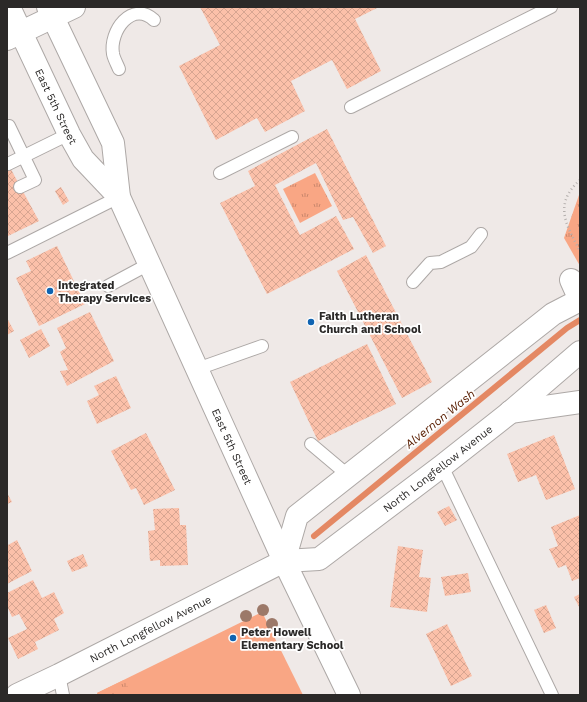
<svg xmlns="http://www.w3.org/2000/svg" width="587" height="702" font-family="'Work Sans',sans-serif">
<defs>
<pattern id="park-tufts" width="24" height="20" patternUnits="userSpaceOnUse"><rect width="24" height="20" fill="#f9a684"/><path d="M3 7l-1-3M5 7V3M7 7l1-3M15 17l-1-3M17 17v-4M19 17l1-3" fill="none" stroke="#ca876c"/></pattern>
<pattern id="building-cross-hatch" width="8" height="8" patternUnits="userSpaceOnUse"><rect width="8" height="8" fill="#fbc0a9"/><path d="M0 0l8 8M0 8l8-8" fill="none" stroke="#d7a591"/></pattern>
</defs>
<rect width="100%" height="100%" fill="#efe9e7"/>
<path fill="#f9a684" d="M262,612L303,695H98L97,693Z"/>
<g fill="url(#park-tufts)">
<path d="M315,173L332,206L300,223L283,189Z"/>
<path d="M579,195H580V266L564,238Z"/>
<path d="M124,680L132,695H99L97,693Z"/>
</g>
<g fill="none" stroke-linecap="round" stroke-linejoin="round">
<path stroke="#e48863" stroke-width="6" d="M314,536L567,328L580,320"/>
</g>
<g fill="url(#building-cross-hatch)">
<path d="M200,7H379L355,19L381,71L347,89L332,60L291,81L305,111L265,132L257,118L216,140L179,66L220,45Z"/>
<path d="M327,129L386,246L373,253L353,217L343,220L316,163L275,185L300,235L336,216L354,249L267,294L220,203L255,186L248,171Z"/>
<path d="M7,162L39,221L8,236L7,234Z"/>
<path d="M61,187L69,201L63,205L55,191Z"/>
<path d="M57,246L85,304L39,326L16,278L31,271L26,261Z"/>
<path d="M366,255L432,382L402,398L337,271Z"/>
<path d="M90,312L114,361L67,386L60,371L68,370L60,352L66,348L57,328Z"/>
<path d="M7,318L14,331L7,335Z"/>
<path d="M41,329L50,346L29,358L20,340Z"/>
<path d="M367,344L396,404L318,441L290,382Z"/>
<path d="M116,376L131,408L97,424L87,401L99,395L94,386Z"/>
<path d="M146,433L175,490L144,505L136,488L131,490L111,451Z"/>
<path d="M554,435L575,489L546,500L536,475L518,482L507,454Z"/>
<path d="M7,493L12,502L7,504Z"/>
<path d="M449,506L457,520L445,526L437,512Z"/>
<path d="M179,508L180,525H186L188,565L160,566V560L150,561L148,531L155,530L153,509Z"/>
<path d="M580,515V578L572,581L566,565L558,568L549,549L558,546L551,527Z"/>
<path d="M17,540L32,571L7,584V543L8,545Z"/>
<path d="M398,546L423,550L419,577L431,578L427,612L390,607Z"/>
<path d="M83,554L88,566L72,572L67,561Z"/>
<path d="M468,573L471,592L445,596L441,577Z"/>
<path d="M33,580L42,598L54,592L64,613L54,619L59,630L35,642L38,649L18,659L8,638L27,629L19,614L12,617L7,606V593Z"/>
<path d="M580,594V609L574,597Z"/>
<path d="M546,605L556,628L544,633L534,610Z"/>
<path d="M447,624L472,676L451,686L426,634Z"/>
</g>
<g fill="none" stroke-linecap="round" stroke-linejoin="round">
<defs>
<g id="lane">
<path d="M119,69C117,64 114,59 113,54C109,31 132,0 154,20"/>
<path d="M351,107L551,7"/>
<path d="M7,126H9L35,180L20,187"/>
<path d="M8,164L69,134"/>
<path d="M220,173L292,137"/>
<path d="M7,253L119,197"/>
<path d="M413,282L430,263L441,262L471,247L481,234"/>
<path d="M108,286L149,264"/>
<path d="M197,369L262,346"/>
<path d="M311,444L349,476"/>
<path d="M442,466L552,695"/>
<path d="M59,675L63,695"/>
</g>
<g id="street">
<path d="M571,280L580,300"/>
<path d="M510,412L580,402"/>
<path d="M284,561L297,516L553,314L580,300"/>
<path id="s1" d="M17,695L59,675L284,561L319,559L442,466L508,414L580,352"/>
</g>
<g id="secondary">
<path id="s2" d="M9,7L69,134L83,159L119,197"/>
<path id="s3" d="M48,7L113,143L119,197L284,561L349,695"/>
</g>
<path id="primary" d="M7,39L74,7"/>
</defs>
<use href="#lane" stroke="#ada8a6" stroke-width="14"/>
<use href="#street" stroke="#ada8a6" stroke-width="24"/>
<use href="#secondary" stroke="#ada8a6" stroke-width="24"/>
<use href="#primary" stroke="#ada8a6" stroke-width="24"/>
<path stroke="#b4afad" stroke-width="2.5" stroke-dasharray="1 3" stroke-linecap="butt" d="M580,180C553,204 566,225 580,251"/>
<use href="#lane" stroke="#fff" stroke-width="12"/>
<use href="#street" stroke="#fff" stroke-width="22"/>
<use href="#secondary" stroke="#fff" stroke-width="22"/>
<use href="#primary" stroke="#fff" stroke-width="22"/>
</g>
<g fill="#9c7969">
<circle cx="263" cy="610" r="6"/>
<circle cx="246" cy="616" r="6"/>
<circle cx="272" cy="624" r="6"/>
</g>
<g fill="#0f63b1" stroke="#fff" stroke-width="1.5">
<circle cx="50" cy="291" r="4"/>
<circle cx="311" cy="322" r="4"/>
<circle cx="233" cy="638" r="4"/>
</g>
<g text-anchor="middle" stroke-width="3.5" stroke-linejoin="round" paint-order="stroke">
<g font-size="11" fill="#2b2928" stroke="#fff">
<text dy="4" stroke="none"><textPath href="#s2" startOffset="110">East 5th Street</textPath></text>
<text dy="4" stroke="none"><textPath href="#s3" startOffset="479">East 5th Street</textPath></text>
<text dy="4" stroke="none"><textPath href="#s1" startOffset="483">North Longfellow Avenue</textPath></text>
<text dy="4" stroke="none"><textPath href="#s1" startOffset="149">North Longfellow Avenue</textPath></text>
</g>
<g font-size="11" font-weight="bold" fill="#2b2928" stroke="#fff" text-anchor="start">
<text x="58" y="289">Integrated<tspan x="58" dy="13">Therapy Services</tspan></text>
<text x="319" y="320">Faith Lutheran<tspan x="319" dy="13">Church and School</tspan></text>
<text x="241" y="636">Peter Howell<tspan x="241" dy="13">Elementary School</tspan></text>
</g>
<g font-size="12" font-style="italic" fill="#5a2004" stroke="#fff">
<text transform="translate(440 419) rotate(-39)" y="4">Alvernon Wash</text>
</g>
</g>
<rect width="587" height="702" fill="none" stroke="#2b2928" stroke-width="16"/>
</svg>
